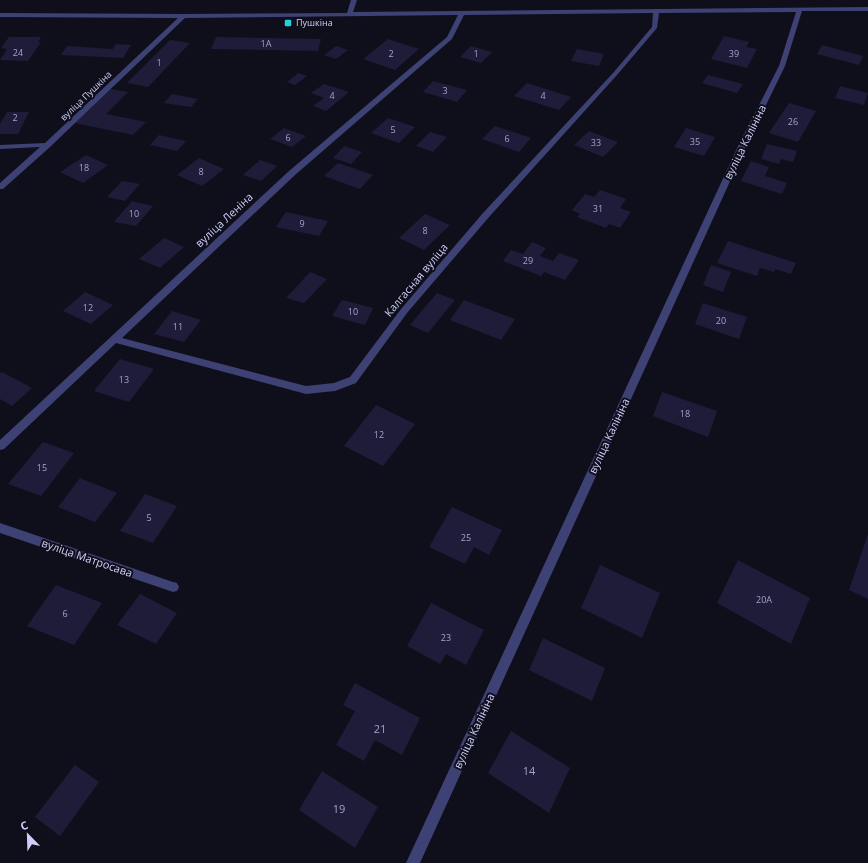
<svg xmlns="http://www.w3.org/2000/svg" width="868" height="863" font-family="'Open Sans',sans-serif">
<rect width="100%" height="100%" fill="#0f0e1b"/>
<g fill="#1f1c3a">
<path d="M724,36L749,42L746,47L757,49L747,68L711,59Z"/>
<path d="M9,37H41L38,42H41L28,61L0,60L7,49L1,48Z"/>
<path d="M216,37L321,39L318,51L211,49Z"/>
<path d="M388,39L419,49L395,70L363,59Z"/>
<path d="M170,40L190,43L148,87L127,83Z"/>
<path d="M116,44L131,45L123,58L61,55L67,46L113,49Z"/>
<path d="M822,45L863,56L859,65L817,54Z"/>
<path d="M336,46L348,50L336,59L324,55Z"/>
<path d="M471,46L492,52L481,63L460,57Z"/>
<path d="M577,49L604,54L599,66L571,61Z"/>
<path d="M298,73L307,76L295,85L287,82Z"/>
<path d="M708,75L743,84L737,93L702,83Z"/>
<path d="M433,81L467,90L457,102L423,92Z"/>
<path d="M527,83L571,97L559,110L514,96Z"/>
<path d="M324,84L349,92L326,111L313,106L324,98L311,93Z"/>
<path d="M840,86L868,93L864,105L835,98Z"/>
<path d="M111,89L128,92L106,114L146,122L133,135L75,123Z"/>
<path d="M172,94L198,99L191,107L164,103Z"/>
<path d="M789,103L816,111L798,142L769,133Z"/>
<path d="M7,112H29L18,134H0V124Z"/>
<path d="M388,118L415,127L399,143L371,133Z"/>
<path d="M495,126L531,138L519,152L482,139Z"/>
<path d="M284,128L306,136L292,147L270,139Z"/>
<path d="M686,128L715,137L704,156L674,147Z"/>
<path d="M589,131L618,142L603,157L574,145Z"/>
<path d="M430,132L447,137L433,152L416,146Z"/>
<path d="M159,135L186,141L177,151L150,145Z"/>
<path d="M767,144L797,151L793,162L781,159L779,164L761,159Z"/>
<path d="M344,146L362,152L351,164L333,158Z"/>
<path d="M86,155L108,165L83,183L60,172Z"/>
<path d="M199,158L224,169L202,186L177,175Z"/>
<path d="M260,160L277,166L261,181L243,175Z"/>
<path d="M751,161L769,167L765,176L787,183L782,194L741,181Z"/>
<path d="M338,163L373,175L360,189L324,176Z"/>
<path d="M122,181L140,184L125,201L107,197Z"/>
<path d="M600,190L626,199L620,208L631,212L620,228L609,224L606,228L577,217L580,214L572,210L585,194L594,197Z"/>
<path d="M132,201L153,206L136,226L114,222Z"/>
<path d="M286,212L328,221L319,236L276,227Z"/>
<path d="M425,214L450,225L424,250L399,238Z"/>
<path d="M164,238L184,247L160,268L139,259Z"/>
<path d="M728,241L796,263L791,274L775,269L774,272L760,268L757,276L717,263Z"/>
<path d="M532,242L546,248L540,256L553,261L559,253L579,260L565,280L544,272L541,276L503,261L511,250L523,254Z"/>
<path d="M711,265L731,272L723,292L703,285Z"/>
<path d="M310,272L327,279L304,303L286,298Z"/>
<path d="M85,292L113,305L91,324L63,311Z"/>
<path d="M437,293L455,300L428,333L410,325Z"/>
<path d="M342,300L373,308L365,325L332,316Z"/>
<path d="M464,300L515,319L501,340L450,320Z"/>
<path d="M703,303L747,317L739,339L695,324Z"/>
<path d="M172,311L201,320L184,342L154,334Z"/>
<path d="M120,359L154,369L129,402L94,391Z"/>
<path d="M2,372L32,388L12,406L0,399V373Z"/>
<path d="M662,392L717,411L708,437L653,416Z"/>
<path d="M376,405L415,424L383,466L344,446Z"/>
<path d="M43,442L74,453L41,496L8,484Z"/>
<path d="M80,478L117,493L95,522L58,507Z"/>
<path d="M145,494L177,506L153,543L120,531Z"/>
<path d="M452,507L502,530L489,555L474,547L465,564L429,547Z"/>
<path d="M868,534V599L849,590Z"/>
<path d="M738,560L810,598L791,644L717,603Z"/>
<path d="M600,565L660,593L642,638L581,608Z"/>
<path d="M56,585L102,603L74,645L27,626Z"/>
<path d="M140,594L177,613L156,644L117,625Z"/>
<path d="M431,603L484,630L466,665L446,654L440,664L407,646Z"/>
<path d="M543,638L605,668L592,701L529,670Z"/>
<path d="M355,683L420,718L402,755L375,740L364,761L336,745L355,711L343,705Z"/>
<path d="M511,731L570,768L549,813L488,773Z"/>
<path d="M75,765L99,782L60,836L35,817Z"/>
<path d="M322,771L378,807L355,848L299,810Z"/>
</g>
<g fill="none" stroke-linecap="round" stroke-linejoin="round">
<g fill="#3e4174" fill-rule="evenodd">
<path d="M351,0H357L353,12L868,7V11H802L785,66L747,144L420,863H406L739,144L779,66L796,12L659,13L657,28L617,75L489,217L407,313L356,383L335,391L306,394L116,343L4,449L0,450V440L289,171L447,37L458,15L185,18L50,147L3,189H0V183L40,147L0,149V145L45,143L178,18L0,17V13L183,14L347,13ZM653,13L652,27L613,73L483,213L401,309L350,377L334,383L306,386L122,338L295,175L452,39L464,15Z"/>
<path d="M0,523L173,582L177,583L179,587L177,591L173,592L0,533Z"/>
</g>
</g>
<rect fill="#1cd6d7" stroke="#0f0e1b" stroke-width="1.5" x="284" y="19" width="8" height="8" rx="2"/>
<g text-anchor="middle" stroke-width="4" stroke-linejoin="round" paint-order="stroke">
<g font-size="9" fill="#cfcef9" stroke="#0f0e1b" text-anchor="start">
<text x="296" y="26">Пушкіна</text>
</g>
<g font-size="9" fill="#a3a2c9">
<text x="266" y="47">1А</text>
<text x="18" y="56">24</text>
<text x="391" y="57">2</text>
<text x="476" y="57">1</text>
<text x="734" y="57">39</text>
<text x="159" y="66">1</text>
<text x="445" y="94">3</text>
<text x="332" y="99">4</text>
<text x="543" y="99">4</text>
<text x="15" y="121">2</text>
<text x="793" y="125">26</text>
<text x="393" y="133">5</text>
<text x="288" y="141">6</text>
<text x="507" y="142">6</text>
<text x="695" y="145">35</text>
<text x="596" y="146">33</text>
<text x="84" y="171">18</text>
<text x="201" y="175">8</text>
<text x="598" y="212">31</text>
<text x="134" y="217">10</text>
<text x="302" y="227">9</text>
<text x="425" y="234">8</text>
<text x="528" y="264">29</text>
<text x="88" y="311">12</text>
<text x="353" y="315">10</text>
<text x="721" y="324">20</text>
<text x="178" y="330">11</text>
<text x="124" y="383">13</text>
<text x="685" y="417">18</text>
<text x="379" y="438">12</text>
<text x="42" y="471">15</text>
<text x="149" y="521">5</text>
<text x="466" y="541">25</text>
<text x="764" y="603">20А</text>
<text x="65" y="617">6</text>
<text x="446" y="641">23</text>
</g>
<g font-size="9" fill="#cfcef9" stroke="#0f0e1b">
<text transform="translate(86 96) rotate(-44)" y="3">вуліца Пушкіна</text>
</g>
<g font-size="11" fill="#cfcef9" stroke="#0f0e1b">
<text transform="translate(745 142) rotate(-64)" y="4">вуліца Калініна</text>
<text transform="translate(224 220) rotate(-43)" y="4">вуліца Леніна</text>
<text transform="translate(416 280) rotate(-50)" y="4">Калгасная вуліца</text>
<text transform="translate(609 436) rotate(-65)" y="4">вуліца Калініна</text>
<text transform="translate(87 558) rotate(19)" y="4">вуліца Матросава</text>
<text transform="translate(474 731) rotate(-65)" y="4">вуліца Калініна</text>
</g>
<g font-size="11" fill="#a3a2c9">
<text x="380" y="733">21</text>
<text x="529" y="775">14</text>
<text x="339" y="813">19</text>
</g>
</g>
<g transform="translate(28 835) rotate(337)" stroke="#0f0e1b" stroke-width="3" paint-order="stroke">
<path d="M0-3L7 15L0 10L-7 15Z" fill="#cfcef9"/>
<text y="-6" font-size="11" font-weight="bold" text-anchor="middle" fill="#cfcef9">С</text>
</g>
</svg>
